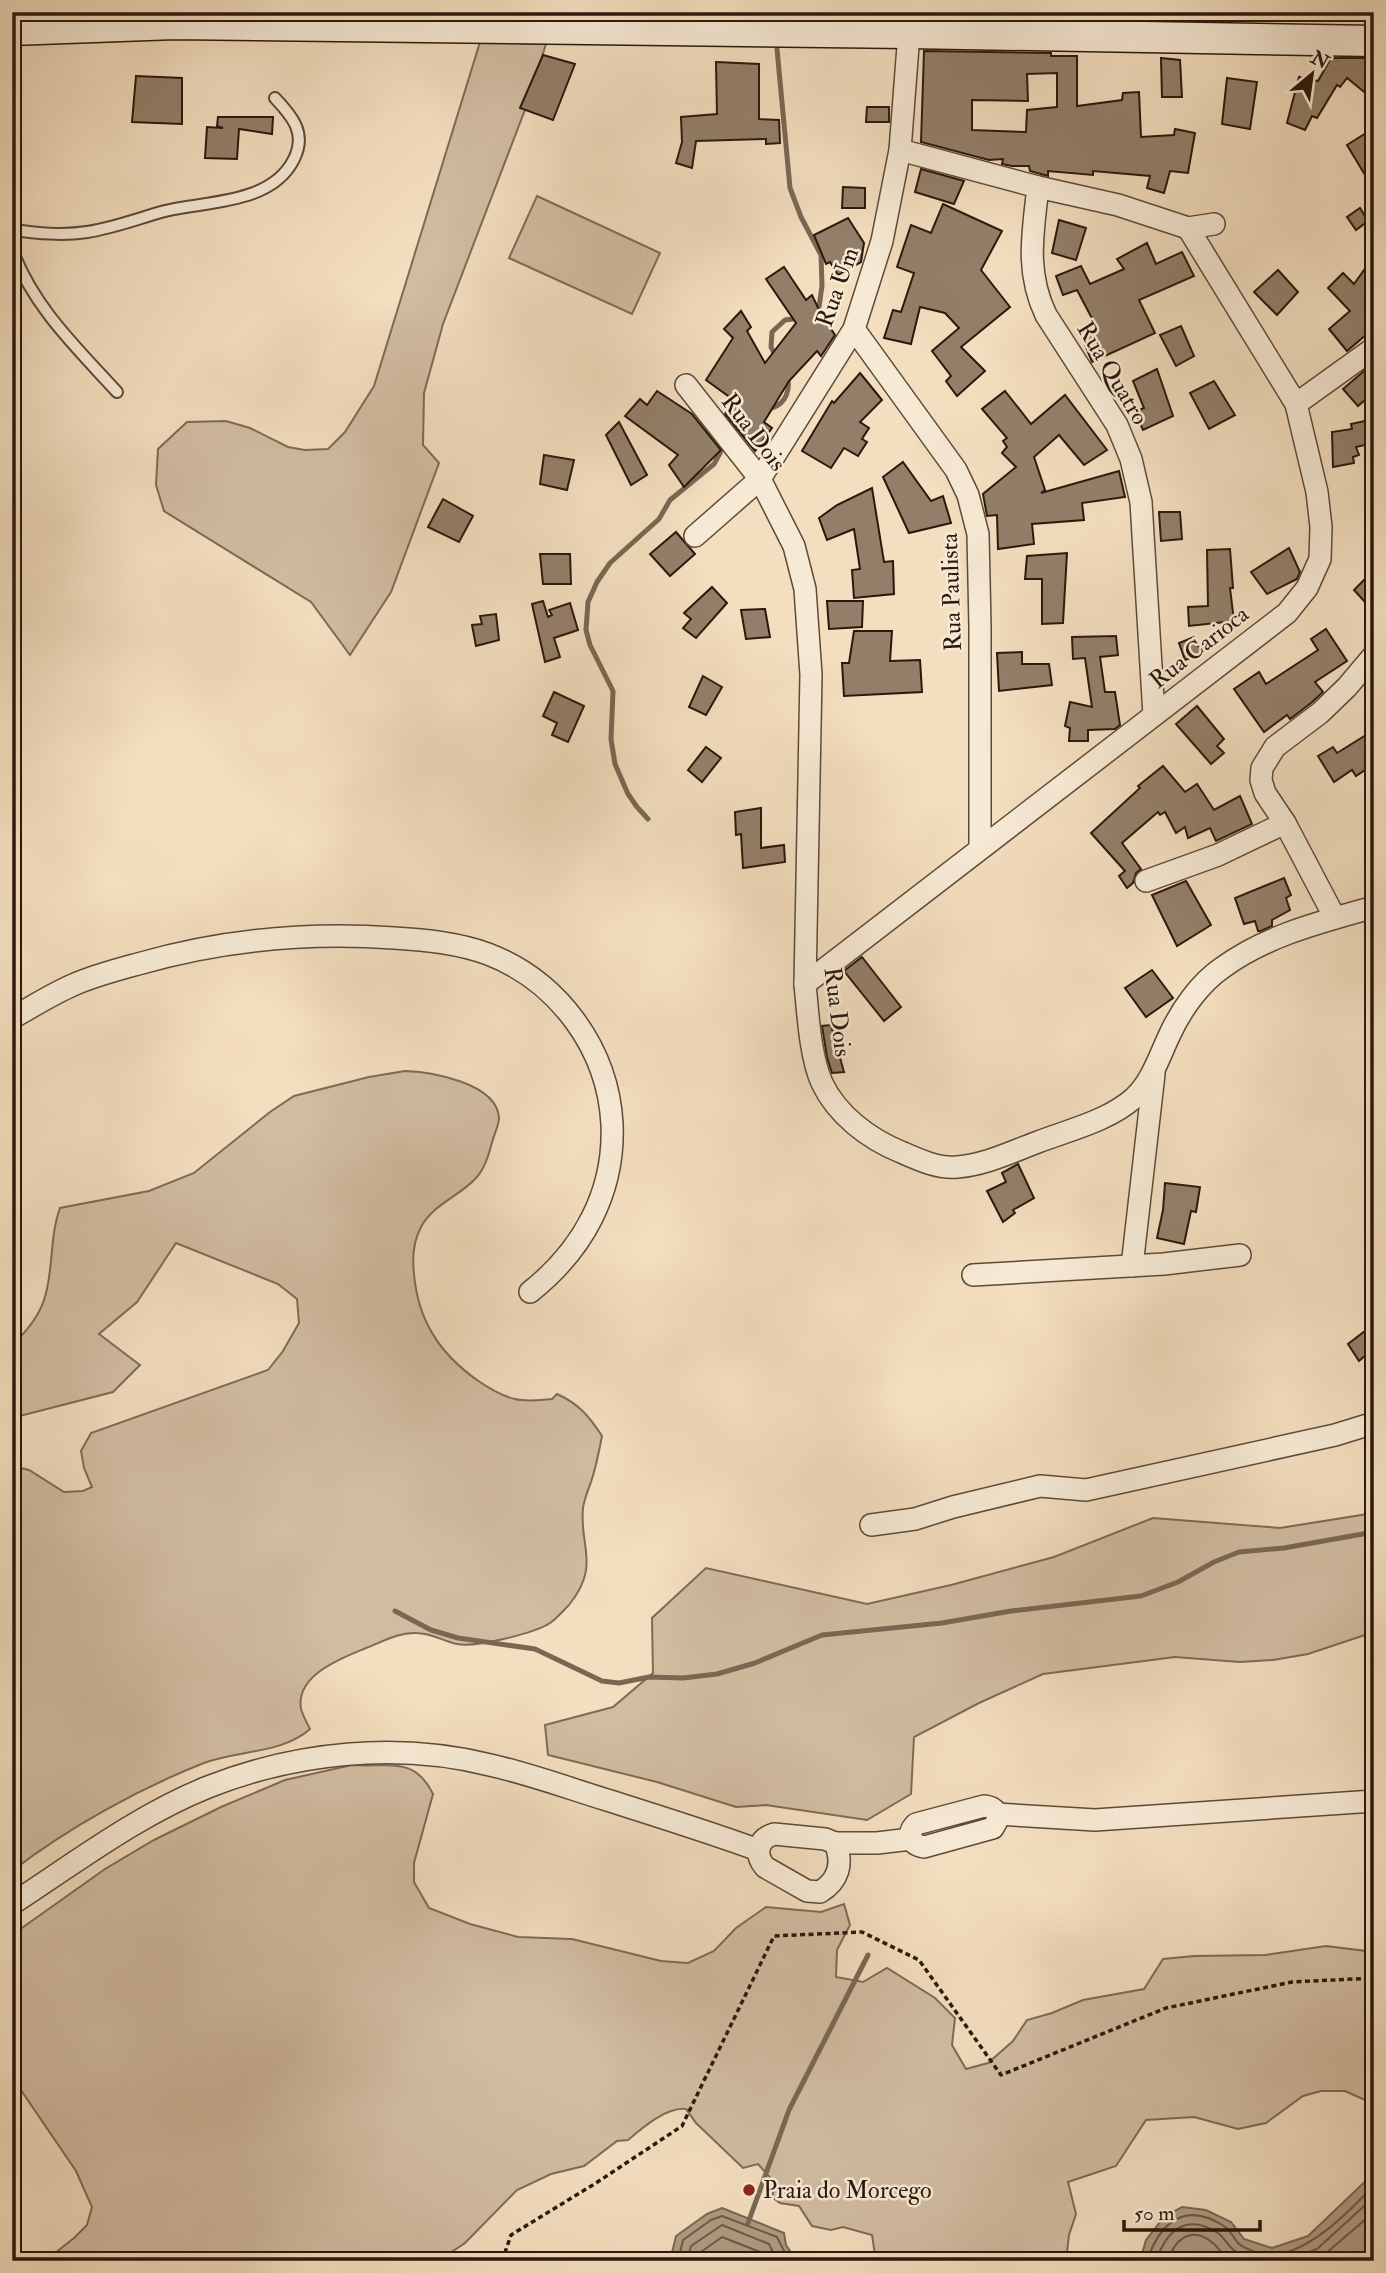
<svg xmlns="http://www.w3.org/2000/svg" width="1386" height="2273" font-family="'IM FELL Double Pica',serif">
<rect width="100%" height="100%" fill="#f3debf"/>
<filter id="stains"><feTurbulence type="fractalNoise" baseFrequency=".00286" numOctaves="4"/><feColorMatrix values="0 0 0 0 .2 0 0 0 0 .09 0 0 0 0 .02 0 0 0 .5 -.17"/></filter>
<radialGradient id="worn" r=".72"><stop offset=".6" stop-color="#630" stop-opacity="0"/><stop offset="1" stop-color="#630" stop-opacity=".3"/></radialGradient>
<g fill="#d1bca1" stroke="#7e6a56" stroke-width="2">
<path d="M480,42L546,44L528,102L443,324L424,393L423,445L439,463L391,592L350,655L311,602L164,511L156,485L158,449L187,422L226,421L250,428L288,447L305,450L328,449L345,432L374,386Z"/>
<path d="M537,196L660,253L632,314L509,258Z"/>
<path d="M405,1071C432,1072 497,1083 499,1118C499,1124 495,1133 493,1139C489,1153 486,1167 476,1178C460,1196 432,1205 421,1227C413,1242 412,1257 414,1274C418,1320 439,1353 477,1380C487,1387 502,1396 515,1399C526,1402 540,1400 552,1399L557,1394C579,1404 589,1416 602,1436C599,1452 596,1467 591,1482C588,1490 584,1500 583,1508C579,1547 601,1565 569,1605C564,1610 556,1619 550,1623C535,1633 475,1648 457,1644C443,1641 432,1633 416,1633C399,1632 382,1642 366,1648C342,1658 295,1675 301,1709C303,1716 307,1723 310,1729C282,1754 238,1750 204,1763C138,1789 68,1828 12,1871V1466L29,1470L64,1492L83,1491L92,1487L84,1468L81,1451L91,1433L268,1370L283,1351L299,1323L297,1299L278,1284L176,1243L137,1302L99,1334L140,1365L113,1392L12,1418V1345C25,1333 38,1318 44,1300C54,1271 49,1238 60,1208L149,1191L194,1173L270,1112L294,1096L369,1077Z"/>
<path d="M1374,1513V1632L1308,1654L1273,1660L1240,1662L1175,1657L1043,1674L979,1703L914,1737L911,1794L867,1820L766,1805L736,1807L657,1782L548,1755L545,1725L613,1707L653,1673L652,1618L706,1568L867,1604L951,1585L1054,1557L1153,1518L1280,1528Z"/>
<path d="M352,1765C388,1768 414,1755 433,1794L414,1863V1882L429,1908L470,1924L518,1937L572,1939L661,1961L688,1963L714,1951L736,1928L766,1907L821,1912L844,1904L850,1925L837,1950L836,1977L863,1982L887,1968L935,1998L955,2018L952,2045L966,2069L988,2063L1013,2041L1027,2020L1052,2013L1083,2000L1144,1989L1163,1959L1194,1956L1265,1955L1326,1946L1374,1952V2104L1345,2091H1321L1303,2096L1266,2123L1238,2129L1194,2117L1146,2120L1116,2166L1068,2182L1076,2214L1069,2235L1066,2261H876L872,2235L843,2227L831,2230L812,2226L799,2206L780,2203L772,2197L775,2183L758,2164L743,2168L696,2123L686,2109C666,2107 642,2128 628,2140L617,2141L584,2166L551,2174L517,2190L465,2243L438,2261H45L74,2238L87,2225L92,2207L76,2171L12,2077V1935L105,1869L154,1840L221,1807L285,1780Z"/>
</g>
<g fill="#af9b82" stroke="#7a6753" stroke-width="2">
<path d="M1374,2173V2261H1140L1146,2240L1164,2217L1182,2207L1206,2210L1231,2222L1244,2239L1272,2248L1308,2236Z"/>
<path d="M722,2208L784,2233L786,2245L797,2261H670L676,2236L707,2214Z"/>
</g>
<g fill="none" stroke-linecap="round" stroke-linejoin="round">
<g stroke="#6d5a47" stroke-width="2">
<path d="M678,2261L683,2240L711,2220L722,2216L777,2237L789,2261"/>
<path d="M687,2261L691,2246L722,2225L769,2244L777,2261"/>
<path d="M698,2261L701,2252L722,2237L760,2252L765,2261"/>
<path d="M1147,2261C1160,2222 1185,2201 1224,2226C1230,2230 1233,2237 1238,2243C1244,2249 1265,2256 1273,2255C1310,2252 1350,2211 1374,2185"/>
<path d="M1156,2261C1167,2229 1187,2213 1218,2233C1226,2239 1229,2249 1238,2253C1244,2257 1252,2258 1259,2261"/>
<path d="M1168,2261C1175,2238 1193,2225 1214,2244C1220,2249 1223,2256 1229,2261"/>
<path d="M1285,2261L1317,2249L1374,2197"/>
<path d="M1317,2261L1374,2212"/>
</g>
<g stroke="#7a6753" stroke-width="5">
<path d="M777,49L790,188L801,217L821,255L822,286L819,307L816,313"/>
<path d="M776,357L771,347L772,332L785,320L800,318"/>
<path d="M767,409C783,407 790,394 788,379"/>
<path d="M648,819L637,807L628,794L615,764L611,739L613,691L590,645L586,630L588,602L597,582L610,563L659,519L670,500L714,464L726,442"/>
<path d="M395,1611L431,1630L458,1638L535,1649L602,1681L619,1683L649,1677L683,1678L717,1674L755,1663L822,1635L942,1623L1011,1611L1141,1596L1178,1582L1214,1562L1239,1552L1284,1548L1374,1532"/>
<path d="M748,2223L789,2110L868,1955"/>
</g>
</g>
<g fill="#937f69" stroke="#2b180c" stroke-width="2" fill-rule="evenodd">
<path d="M924,51L1051,53V56H1077V106L1122,100L1123,93L1139,92L1141,137L1174,135L1175,129L1195,133L1188,173L1170,171L1164,193L1147,188L1150,176L1093,171V175L1048,171V176L1030,171L1029,166H1012L1002,164L1003,159L989,160L921,142ZM1057,73V107L1027,110L1026,132L972,130V100L1028,101L1027,74Z"/>
<path d="M543,55L575,64L553,120L520,108Z"/>
<path d="M1161,58L1180,60L1182,97H1162Z"/>
<path d="M1331,58H1374V100L1347,78L1340,87L1337,85L1317,118L1312,116L1305,130L1287,123L1299,77L1318,81Z"/>
<path d="M716,62L759,64V119L779,120L780,143L766,144V139L696,141L692,168L676,163L682,142L681,117L717,114Z"/>
<path d="M136,76L182,78V124L132,122Z"/>
<path d="M1227,78L1257,82L1250,129L1222,124Z"/>
<path d="M867,107H889V122H866Z"/>
<path d="M218,117H273L272,134L239,129L237,159L205,158L207,127L223,128L217,126Z"/>
<path d="M1374,128V190L1347,145Z"/>
<path d="M921,169L964,181L954,204L915,192Z"/>
<path d="M843,187L865,188V208H842Z"/>
<path d="M943,204L1002,231L981,270L1010,307L961,347L985,371L957,396L946,381L951,376L932,351L959,328L945,313L920,307L911,344L884,338L893,310L901,312L914,273L897,267L911,225L931,233Z"/>
<path d="M1360,208L1368,221L1356,230L1347,217Z"/>
<path d="M848,218L864,243L861,262L838,275L830,262L826,264L814,235Z"/>
<path d="M1059,220L1086,228L1076,260L1052,253Z"/>
<path d="M1147,243L1156,264L1182,252L1194,276L1139,300L1155,333L1092,362L1080,332L1096,326L1077,290L1063,295L1056,276L1081,266L1090,284L1124,269L1117,259Z"/>
<path d="M1374,256V328L1347,351L1329,329L1350,311L1328,288L1343,273L1354,284Z"/>
<path d="M784,267L806,300L812,295L821,314L835,335L821,356L817,351L789,381L764,422L772,428L755,451L725,414L735,401L706,380L733,338L724,329L741,311L751,327L747,331L765,363L796,323L766,279Z"/>
<path d="M1278,270L1298,292L1277,315L1254,292Z"/>
<path d="M1181,326L1194,356L1176,366L1160,335Z"/>
<path d="M1157,369L1173,416L1143,430L1135,412L1144,408L1133,381Z"/>
<path d="M1364,371L1374,385V392L1358,406L1343,389Z"/>
<path d="M860,373L882,400L860,422L869,428L862,439L867,442L858,456L844,448L831,468L802,451L832,401L834,403Z"/>
<path d="M1214,381L1235,415L1209,429L1190,393Z"/>
<path d="M657,391L692,414L721,450L684,487L669,465L678,455L625,416L640,399L647,405Z"/>
<path d="M1005,391L1031,424L1065,395L1107,450L1084,465L1059,435L1034,457L1045,490L1041,493L1119,471L1125,497L1082,503L1084,520L1032,524L1034,544L998,549L997,515L987,516L983,494L1016,467L1002,453L1007,447L1003,441L1007,438L982,409Z"/>
<path d="M1374,419V443L1356,447L1359,455L1353,457L1354,463L1333,467L1332,432L1352,429L1351,424Z"/>
<path d="M619,422L647,475L631,485L606,435Z"/>
<path d="M544,455L574,460L567,490L540,484Z"/>
<path d="M903,462L931,501L943,496L951,523L909,533L883,477Z"/>
<path d="M872,488L884,562L893,561L894,594L854,598L852,570L860,569L854,529L827,540L819,518L837,505Z"/>
<path d="M443,499L473,516L459,542L428,527Z"/>
<path d="M1159,512H1180L1182,539L1161,541Z"/>
<path d="M676,532L695,554L670,576L650,554Z"/>
<path d="M1289,548L1300,572L1297,579L1267,594L1251,572Z"/>
<path d="M1230,549L1233,588H1230L1234,621L1189,626L1188,607L1208,606L1207,550Z"/>
<path d="M1067,553L1063,623L1042,624V579H1025L1027,556Z"/>
<path d="M540,554H570L571,584H543Z"/>
<path d="M1374,570V612L1354,590Z"/>
<path d="M712,587L727,603L696,638L683,628L691,619L684,613Z"/>
<path d="M543,601L548,617L552,615L549,610L570,603L578,630L554,638L560,657L545,662L532,604Z"/>
<path d="M827,601H863L862,627L829,629Z"/>
<path d="M765,609L770,637L746,639L741,610Z"/>
<path d="M496,614L499,640L476,646L472,625L482,624L480,616Z"/>
<path d="M1326,629L1347,661L1315,682L1323,692L1311,703L1290,719L1287,715L1264,732L1234,689L1259,672L1266,684L1318,650L1311,639Z"/>
<path d="M854,631H892L890,661L920,660L922,692L844,696L842,663H849Z"/>
<path d="M1116,636L1118,655L1100,657L1105,692H1115L1120,725L1115,729L1088,730V741H1069L1070,728L1065,726L1070,702L1092,707L1085,658L1073,659L1072,637Z"/>
<path d="M1194,637L1202,654L1185,660L1179,643Z"/>
<path d="M1022,652V664H1049L1052,685L999,691L997,653Z"/>
<path d="M703,676L722,687L706,715L689,707Z"/>
<path d="M554,692L584,706L568,742L552,735L557,723L543,716Z"/>
<path d="M1197,706L1224,739L1217,746L1224,753L1211,764L1176,724Z"/>
<path d="M1374,730V764L1356,776L1352,770L1334,782L1318,756L1333,747L1337,753Z"/>
<path d="M706,747L721,758L702,782L688,770Z"/>
<path d="M1163,766L1185,792L1197,784L1214,810L1240,796L1252,824L1216,841L1210,828L1188,838L1185,827L1176,833L1165,812L1160,815L1158,812L1122,843L1141,869L1136,873L1133,883L1127,888L1119,876L1125,871L1091,833L1140,788L1138,786Z"/>
<path d="M761,808V848L784,845L785,862L743,868L741,834L736,835L735,812Z"/>
<path d="M1284,878L1291,895L1286,898L1290,910L1272,920V926L1261,931H1258L1255,921L1244,924L1235,898Z"/>
<path d="M1186,881L1211,925L1177,946L1152,895Z"/>
<path d="M862,957L901,1007L884,1021L844,971Z"/>
<path d="M1152,970L1173,998L1146,1017L1125,988Z"/>
<path d="M831,1025L844,1072L832,1073L827,1057L822,1026Z"/>
<path d="M1018,1164L1034,1198L1013,1210L1015,1213L1003,1222L987,1191L1006,1182L1002,1173Z"/>
<path d="M1165,1183L1200,1187L1196,1212L1191,1211L1184,1244L1157,1238L1163,1210Z"/>
<path d="M1374,1324V1348L1359,1361L1348,1344Z"/>
</g>
<g fill="none" stroke-linecap="round" stroke-linejoin="round">
<defs>
<g id="service">
<path d="M12,230C37,233 62,236 87,232C114,228 139,218 165,211C207,201 272,204 294,159C307,133 292,116 275,98"/>
<path d="M12,249C33,307 77,348 117,392"/>
</g>
<g id="minor">
<path d="M971,34L996,12"/>
<path d="M900,150L1038,187L1118,205L1188,228L1214,224"/>
<path d="M1038,187C1033,233 1025,271 1046,315L1117,425L1131,459L1141,502L1154,715"/>
<path d="M854,329L956,470L968,495L978,534L980,627V848"/>
<path d="M686,385L760,479L794,546L805,589L811,675L805,984C808,1014 810,1056 822,1083C837,1115 869,1139 901,1152C917,1159 938,1169 957,1167C985,1165 1011,1152 1038,1142C1069,1130 1108,1121 1134,1098C1152,1081 1159,1057 1170,1034C1181,1010 1200,983 1222,968C1267,935 1321,922 1374,907"/>
<path d="M1296,404L1374,348"/>
<path d="M695,536L760,479L854,329L882,241L900,150L909,33L890,12"/>
<path d="M1146,881L1218,855L1285,823"/>
<path d="M1335,918L1285,823L1265,793L1261,780L1262,768L1275,747L1320,713L1347,687L1374,655"/>
<path d="M805,984L1287,613L1307,588L1320,559L1321,527L1317,492L1296,404L1188,228"/>
<path d="M12,1018C32,1007 52,994 73,985C93,976 116,970 138,964C221,940 308,932 394,938C426,940 458,943 488,954C558,981 608,1048 612,1124C615,1192 583,1250 530,1292"/>
<path d="M1132,1266L1154,1074"/>
<path d="M973,1275L1164,1264L1240,1255"/>
<path d="M871,1525L915,1519L953,1507L1040,1486L1086,1490L1335,1435L1374,1423"/>
<path d="M984,1806C993,1807 997,1810 998,1819L993,1828L924,1847C911,1845 906,1834 916,1824Z"/>
<path d="M997,1814L1095,1820L1374,1801"/>
<path d="M774,1834L825,1839L835,1843C844,1864 838,1881 820,1892L807,1891L765,1867C754,1854 758,1839 774,1834Z"/>
<path d="M835,1843H877L911,1839"/>
<path d="M12,1904C75,1863 138,1815 208,1787C297,1752 397,1742 490,1765C530,1774 568,1788 607,1800C657,1816 709,1832 758,1850"/>
</g>
<path id="secondary" d="M12,30L175,24L909,33L1374,41"/>
</defs>
<use href="#service" stroke="#5d4a39" stroke-width="14"/>
<use href="#minor" stroke="#5d4a39" stroke-width="24"/>
<use href="#secondary" stroke="#2b180c" stroke-width="33"/>
<path stroke="#2b180c" stroke-width="3.5" stroke-dasharray="5 3.5" stroke-linecap="butt" d="M502,2261L511,2235L596,2183L682,2126L774,1936L862,1932L919,1960L1001,2075L1166,2008L1292,1982L1374,1978"/>
<use href="#service" stroke="#f7ead5" stroke-width="10"/>
<use href="#minor" stroke="#f7ead5" stroke-width="21"/>
<use href="#secondary" stroke="#f7ead5" stroke-width="30"/>
</g>
<circle fill="#8f2418" stroke="#f7ead5" stroke-width="2.5" cx="749" cy="2190" r="7"/>
<g text-anchor="middle" stroke-width="5" stroke-linejoin="round" paint-order="stroke">
<g font-size="24" fill="#2b180c" stroke="#f7ead5">
<text transform="translate(837 287) rotate(-70)" y="8">Rua Um</text>
<text transform="translate(1113 373) rotate(59)" y="8">Rua Quatro</text>
<text transform="translate(754 432) rotate(53)" y="8">Rua Dois</text>
<text transform="translate(951 592) rotate(-92)" y="8">Rua Paulista</text>
<text transform="translate(1199 647) rotate(-38)" y="8">Rua Carioca</text>
<text transform="translate(838 1012) rotate(83)" y="8">Rua Dois</text>
</g>
<g font-size="24" fill="#2b180c" stroke="#f7ead5" text-anchor="start">
<text x="763" y="2198">Praia do Morcego</text>
</g>
</g>
<rect width="1386" height="2273" fill="none" stroke="#f3debf" stroke-width="42"/>
<rect x="14" y="14" width="1358" height="2245" fill="none" stroke="#2b180c" stroke-width="3.5"/>
<rect x="21" y="21" width="1344" height="2231" fill="none" stroke="#2b180c" stroke-width="2"/>
<g transform="translate(1312 74) rotate(29)" stroke="#f7ead5" stroke-width="5" paint-order="stroke">
<path d="M0-5L12 26L0 18L-12 26Z" fill="#2b180c"/>
<text y="-10" font-size="19" font-weight="bold" text-anchor="middle" fill="#2b180c">N</text>
</g>
<path d="M1124 2220v10h136v-10" fill="none" stroke="#2b180c" stroke-width="3.5"/>
<text x="1134" y="2220" font-size="21" fill="#2b180c" stroke="#f7ead5" stroke-width="5" paint-order="stroke">50 m</text>
<rect width="100%" height="100%" filter="url(#stains)"/>
<rect width="100%" height="100%" fill="url(#worn)"/>
</svg>
